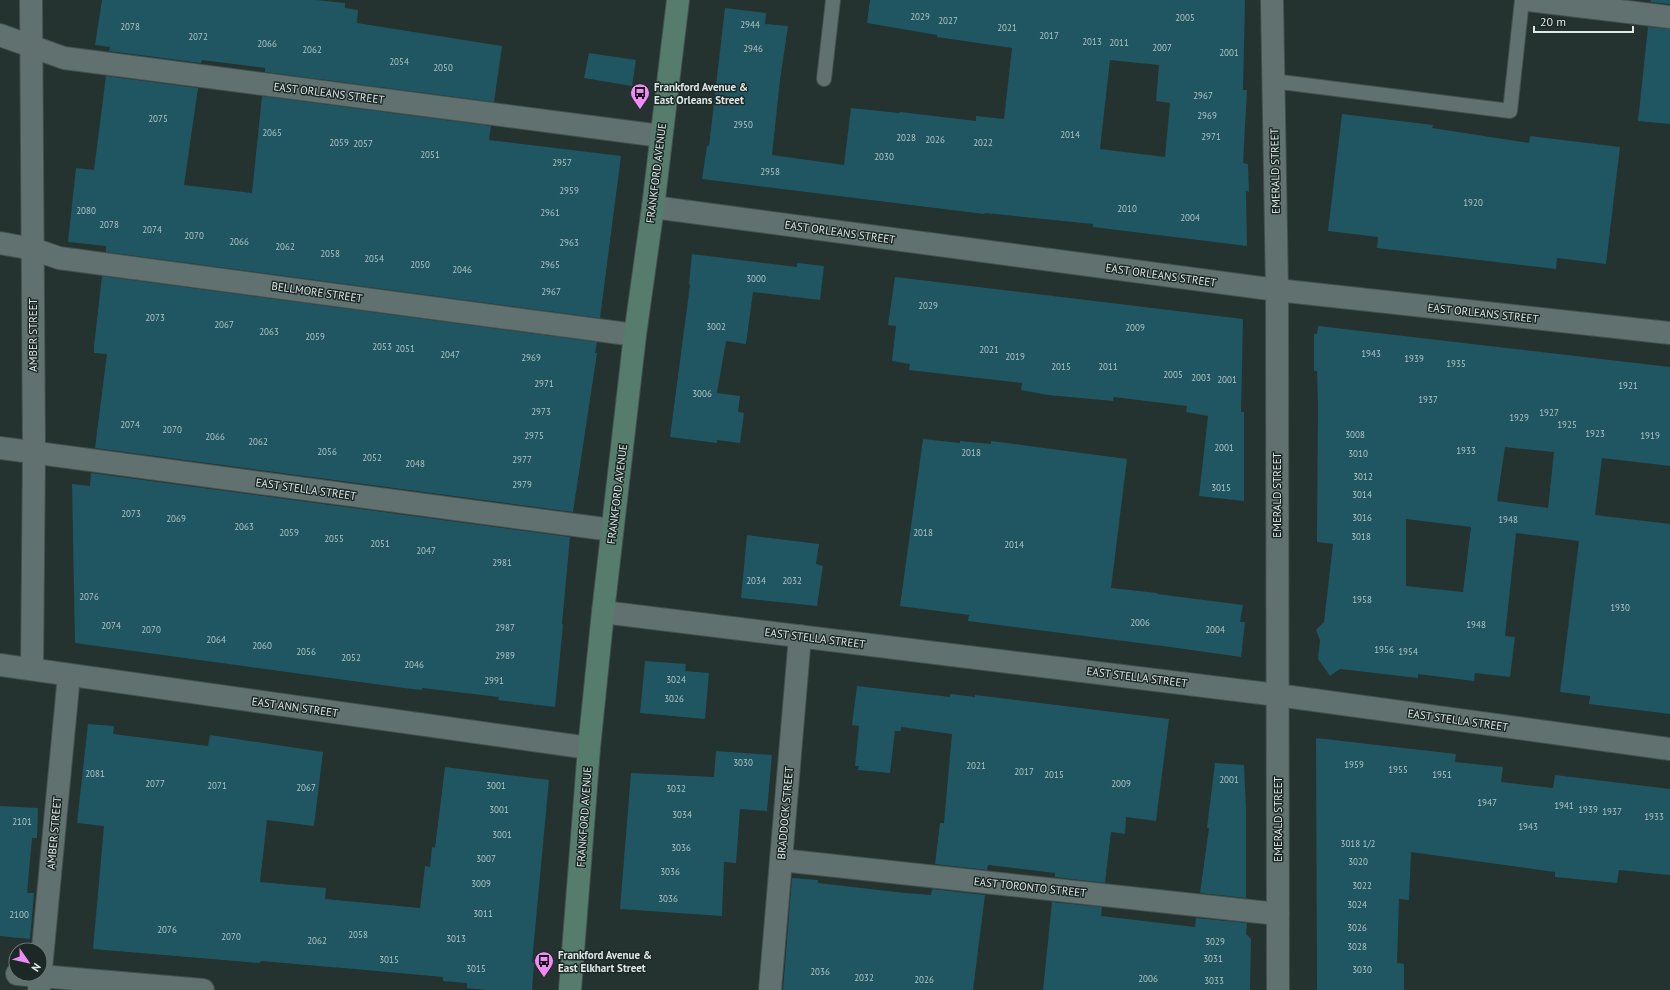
<svg xmlns="http://www.w3.org/2000/svg" width="1670" height="990" font-family="'PT Sans',sans-serif">
<rect width="100%" height="100%" fill="#243230"/>
<g fill="#205662" fill-rule="evenodd">
<path d="M102,0H316L345,3V8L358,10L357,23L502,46L494,102L265,72V68L202,60L201,63L109,51L110,47L95,45Z"/>
<path d="M870,0H1245L1243,90H1247L1243,163L1248,164L1249,192L1246,191L1247,246L1093,227V224L985,213L984,214L702,179L707,146H709L725,8L766,13L765,24L788,26L780,80L772,155L844,165L851,108L899,113L900,112L976,121V116L1004,119L1012,48L937,37V35L867,23ZM1110,60L1159,65L1156,101L1170,103L1165,157L1100,149Z"/>
<path d="M1651,0H1670V4L1650,2Z"/>
<path d="M1648,27L1670,29V124L1638,121Z"/>
<path d="M589,53L636,60L632,86L584,78Z"/>
<path d="M106,76L198,88L184,185L252,193L262,96L491,126L489,140L621,156L600,318L106,252V246L68,242L76,168L94,170Z"/>
<path d="M1342,114L1433,125L1432,128L1529,143L1530,136L1620,147L1606,264L1557,258L1556,269L1377,248L1378,237L1328,231Z"/>
<path d="M692,254L797,267V263L824,266L820,300L753,292L746,344L726,341L717,393L740,396L738,412L744,413L740,443L717,440V443L670,437L690,285L689,284Z"/>
<path d="M102,276L597,342L595,353H597L573,512L95,448L107,354L94,353V346Z"/>
<path d="M895,277L1243,319L1241,412H1244V501L1199,496L1208,416L1186,412L1187,406L1114,397L1113,401L1048,395L1021,390L1022,383L909,370L910,364L892,361L896,326L888,325Z"/>
<path d="M1318,326L1670,367V466L1602,458L1595,515L1670,524V714L1589,704L1590,696L1560,692L1579,541L1516,533L1505,636L1515,637L1510,677L1475,673L1474,681L1418,674V678L1340,669L1330,676L1318,659L1320,640L1316,630L1324,622L1333,544L1317,542L1318,403L1317,371H1314V334H1317ZM1505,447L1554,452L1548,508L1497,501ZM1406,519L1471,527L1463,592L1406,586Z"/>
<path d="M923,439L960,443V441L991,444V441L1127,459L1111,588L1157,593V594L1243,605L1240,622H1245L1241,657L1163,646L968,621L969,615L900,606Z"/>
<path d="M91,473L570,537L562,624L563,625L555,707L498,700L499,697L422,688V690L404,688L75,643L72,484L90,486Z"/>
<path d="M747,535L819,544L816,564L823,566L817,606L741,598Z"/>
<path d="M645,661L686,664L685,671L709,673L705,719L640,713Z"/>
<path d="M857,686L950,697V694L975,697V695L1169,719L1156,821L1126,817L1125,834L1111,832L1105,883L1055,877V873L988,865L987,870L935,864L940,823H944L952,734L901,727V731H895L890,773L858,770L859,766H855L859,726L852,725Z"/>
<path d="M88,724L114,726L113,734L208,746L210,735L323,752L314,826L267,820L260,882L326,888L325,899L420,908L425,866L430,867L432,847L435,848L445,767L549,780L532,962L534,963L532,990H487L467,988V983L443,981V977L366,970L261,961L260,963L93,949L104,826L77,823Z"/>
<path d="M1316,738L1456,754L1455,762L1503,767L1501,782L1553,788L1555,775L1670,789V875L1619,870L1617,883L1555,877V872L1411,852L1409,900L1399,899L1397,963L1404,964V990H1317Z"/>
<path d="M716,751L772,755L767,811L740,809L736,863L724,862L722,916L620,909L631,773L714,777Z"/>
<path d="M1215,763L1244,765L1246,808V898L1200,893L1209,828H1207Z"/>
<path d="M0,806L38,808L37,838H32L27,893H34L30,939L0,936Z"/>
<path d="M792,878L818,880V883L905,893L931,895L932,889L985,895L973,990H783Z"/>
<path d="M1052,902L1102,907L1101,916L1195,927L1196,918L1247,923L1246,934L1251,939L1250,990H1043Z"/>
</g>
<g fill="none" stroke-linecap="round" stroke-linejoin="round">
<defs>
<g id="lane">
<path d="M824,79L833,0"/>
<path d="M1273,81L1510,111L1522,0"/>
</g>
<g id="street">
<path d="M31,0L34,452L32,669"/>
<path d="M1272,0L1277,290L1278,990"/>
<path d="M1528,0L1670,17"/>
<path d="M0,35L64,58L661,136"/>
<path d="M653,207L1277,290L1670,333"/>
<path d="M0,243L33,249L59,258L635,335"/>
<path d="M0,448L612,530"/>
<path d="M603,612L1277,695L1670,749"/>
<path d="M0,665L589,748"/>
<path d="M781,860L1278,914"/>
<path d="M17,974L203,990"/>
<path d="M39,990L69,675"/>
<path d="M770,990L800,636"/>
</g>
<path id="secondary" d="M570,990L589,748L603,612L635,335L653,207L678,0"/>
</defs>
<use href="#lane" stroke="#44504e" stroke-width="16"/>
<use href="#street" stroke="#44504e" stroke-width="24"/>
<use href="#secondary" stroke="#44504e" stroke-width="24"/>
<use href="#lane" stroke="#61716f" stroke-width="14"/>
<use href="#street" stroke="#61716f" stroke-width="22"/>
<use href="#secondary" stroke="#567c6d" stroke-width="22"/>
</g>
<defs>
<symbol id="bus-pin" viewBox="-11 -11 22 30"><path d="M0 17L-7.5 6A9.5 9.5 0 1 1 7.5 6Z" fill="#ef8bf7" stroke="#1b2826"/><path d="M-5-6H5V4H4V6H2V4H-2V6H-4V4H-5ZM-3.5-4V0h7V-4ZM-3.5 1.2v1.5H-2V1.2ZM2 1.2v1.5H3.5V1.2Z" fill="#111"/></symbol>
</defs>
<g fill-rule="evenodd">
<use href="#bus-pin" x="629" y="82" width="22" height="30"/>
<use href="#bus-pin" x="533" y="950" width="22" height="30"/>
</g>
<g text-anchor="middle" stroke-width="3" stroke-linejoin="round" paint-order="stroke">
<g font-size="9" fill="#afc4c6">
<text x="920" y="20">2029</text>
<text x="1185" y="21">2005</text>
<text x="948" y="24">2027</text>
<text x="750" y="28">2944</text>
<text x="130" y="30">2078</text>
<text x="1007" y="31">2021</text>
<text x="1049" y="39">2017</text>
<text x="198" y="40">2072</text>
<text x="1092" y="45">2013</text>
<text x="1119" y="46">2011</text>
<text x="267" y="47">2066</text>
<text x="1162" y="51">2007</text>
<text x="753" y="52">2946</text>
<text x="312" y="53">2062</text>
<text x="1229" y="56">2001</text>
<text x="399" y="65">2054</text>
<text x="443" y="71">2050</text>
<text x="1203" y="99">2967</text>
<text x="1207" y="119">2969</text>
<text x="158" y="122">2075</text>
<text x="743" y="128">2950</text>
<text x="272" y="136">2065</text>
<text x="1070" y="138">2014</text>
<text x="1211" y="140">2971</text>
<text x="906" y="141">2028</text>
<text x="935" y="143">2026</text>
<text x="339" y="146">2059</text>
<text x="983" y="146">2022</text>
<text x="363" y="147">2057</text>
<text x="430" y="158">2051</text>
<text x="884" y="160">2030</text>
<text x="562" y="166">2957</text>
<text x="770" y="175">2958</text>
<text x="569" y="194">2959</text>
<text x="1473" y="206">1920</text>
<text x="1127" y="212">2010</text>
<text x="86" y="214">2080</text>
<text x="550" y="216">2961</text>
<text x="1190" y="221">2004</text>
<text x="109" y="228">2078</text>
<text x="152" y="233">2074</text>
<text x="194" y="239">2070</text>
<text x="239" y="245">2066</text>
<text x="569" y="246">2963</text>
<text x="285" y="250">2062</text>
<text x="330" y="257">2058</text>
<text x="374" y="262">2054</text>
<text x="420" y="268">2050</text>
<text x="550" y="268">2965</text>
<text x="462" y="273">2046</text>
<text x="756" y="282">3000</text>
<text x="551" y="295">2967</text>
<text x="928" y="309">2029</text>
<text x="155" y="321">2073</text>
<text x="224" y="328">2067</text>
<text x="716" y="330">3002</text>
<text x="1135" y="331">2009</text>
<text x="269" y="335">2063</text>
<text x="315" y="340">2059</text>
<text x="382" y="350">2053</text>
<text x="405" y="352">2051</text>
<text x="989" y="353">2021</text>
<text x="1371" y="357">1943</text>
<text x="450" y="358">2047</text>
<text x="1015" y="360">2019</text>
<text x="531" y="361">2969</text>
<text x="1414" y="362">1939</text>
<text x="1456" y="367">1935</text>
<text x="1061" y="370">2015</text>
<text x="1108" y="370">2011</text>
<text x="1173" y="378">2005</text>
<text x="1201" y="381">2003</text>
<text x="1227" y="383">2001</text>
<text x="544" y="387">2971</text>
<text x="1628" y="389">1921</text>
<text x="702" y="397">3006</text>
<text x="1428" y="403">1937</text>
<text x="541" y="415">2973</text>
<text x="1549" y="416">1927</text>
<text x="1519" y="421">1929</text>
<text x="130" y="428">2074</text>
<text x="1567" y="428">1925</text>
<text x="172" y="433">2070</text>
<text x="1595" y="437">1923</text>
<text x="1355" y="438">3008</text>
<text x="534" y="439">2975</text>
<text x="1650" y="439">1919</text>
<text x="215" y="440">2066</text>
<text x="258" y="445">2062</text>
<text x="1224" y="451">2001</text>
<text x="1466" y="454">1933</text>
<text x="327" y="455">2056</text>
<text x="971" y="456">2018</text>
<text x="1358" y="457">3010</text>
<text x="372" y="461">2052</text>
<text x="522" y="463">2977</text>
<text x="415" y="467">2048</text>
<text x="1363" y="480">3012</text>
<text x="522" y="488">2979</text>
<text x="1221" y="491">3015</text>
<text x="1362" y="498">3014</text>
<text x="131" y="517">2073</text>
<text x="1362" y="521">3016</text>
<text x="176" y="522">2069</text>
<text x="1508" y="523">1948</text>
<text x="244" y="530">2063</text>
<text x="289" y="536">2059</text>
<text x="923" y="536">2018</text>
<text x="1361" y="540">3018</text>
<text x="334" y="542">2055</text>
<text x="380" y="547">2051</text>
<text x="1014" y="548">2014</text>
<text x="426" y="554">2047</text>
<text x="502" y="566">2981</text>
<text x="756" y="584">2034</text>
<text x="792" y="584">2032</text>
<text x="89" y="600">2076</text>
<text x="1362" y="603">1958</text>
<text x="1620" y="611">1930</text>
<text x="1140" y="626">2006</text>
<text x="1476" y="628">1948</text>
<text x="111" y="629">2074</text>
<text x="505" y="631">2987</text>
<text x="151" y="633">2070</text>
<text x="1215" y="633">2004</text>
<text x="216" y="643">2064</text>
<text x="262" y="649">2060</text>
<text x="1384" y="653">1956</text>
<text x="306" y="655">2056</text>
<text x="1408" y="655">1954</text>
<text x="505" y="659">2989</text>
<text x="351" y="661">2052</text>
<text x="414" y="668">2046</text>
<text x="676" y="683">3024</text>
<text x="494" y="684">2991</text>
<text x="674" y="702">3026</text>
<text x="743" y="766">3030</text>
<text x="1354" y="768">1959</text>
<text x="976" y="769">2021</text>
<text x="1398" y="773">1955</text>
<text x="1024" y="775">2017</text>
<text x="95" y="777">2081</text>
<text x="1054" y="778">2015</text>
<text x="1442" y="778">1951</text>
<text x="1229" y="783">2001</text>
<text x="155" y="787">2077</text>
<text x="1121" y="787">2009</text>
<text x="217" y="789">2071</text>
<text x="496" y="789">3001</text>
<text x="306" y="791">2067</text>
<text x="676" y="792">3032</text>
<text x="1487" y="806">1947</text>
<text x="1564" y="809">1941</text>
<text x="499" y="813">3001</text>
<text x="1588" y="813">1939</text>
<text x="1612" y="815">1937</text>
<text x="682" y="818">3034</text>
<text x="1654" y="820">1933</text>
<text x="22" y="825">2101</text>
<text x="1528" y="830">1943</text>
<text x="502" y="838">3001</text>
<text x="1358" y="847">3018 1/2</text>
<text x="681" y="851">3036</text>
<text x="486" y="862">3007</text>
<text x="1358" y="865">3020</text>
<text x="670" y="875">3036</text>
<text x="481" y="887">3009</text>
<text x="1362" y="889">3022</text>
<text x="668" y="902">3036</text>
<text x="1357" y="908">3024</text>
<text x="483" y="917">3011</text>
<text x="19" y="918">2100</text>
<text x="1357" y="931">3026</text>
<text x="167" y="933">2076</text>
<text x="358" y="938">2058</text>
<text x="231" y="940">2070</text>
<text x="456" y="942">3013</text>
<text x="317" y="944">2062</text>
<text x="1215" y="945">3029</text>
<text x="1357" y="950">3028</text>
<text x="1213" y="962">3031</text>
<text x="389" y="963">3015</text>
<text x="476" y="972">3015</text>
<text x="1362" y="973">3030</text>
<text x="820" y="975">2036</text>
<text x="864" y="981">2032</text>
<text x="1148" y="982">2006</text>
<text x="924" y="983">2026</text>
<text x="1214" y="984">3033</text>
</g>
<g font-size="11" font-weight="bold" fill="#dfe8e7" stroke="#1b2826" text-anchor="start">
<text x="654" y="91">Frankford Avenue &amp;<tspan x="654" dy="13">East Orleans Street</tspan></text>
<text x="558" y="959">Frankford Avenue &amp;<tspan x="558" dy="13">East Elkhart Street</tspan></text>
</g>
<g font-size="11" fill="#dfe8e7" stroke="#1b2826">
<text transform="translate(329 93) rotate(7)" y="4">EAST ORLEANS STREET</text>
<text transform="translate(1275 171) rotate(-91)" y="4">EMERALD STREET</text>
<text transform="translate(656 173) rotate(-83)" y="4">FRANKFORD AVENUE</text>
<text transform="translate(840 232) rotate(8)" y="4">EAST ORLEANS STREET</text>
<text transform="translate(1161 275) rotate(8)" y="4">EAST ORLEANS STREET</text>
<text transform="translate(317 292) rotate(8)" y="4">BELLMORE STREET</text>
<text transform="translate(1483 313) rotate(6)" y="4">EAST ORLEANS STREET</text>
<text transform="translate(33 335) rotate(-90)" y="4">AMBER STREET</text>
<text transform="translate(306 489) rotate(8)" y="4">EAST STELLA STREET</text>
<text transform="translate(617 494) rotate(-83)" y="4">FRANKFORD AVENUE</text>
<text transform="translate(1277 495) rotate(-90)" y="4">EMERALD STREET</text>
<text transform="translate(815 638) rotate(7)" y="4">EAST STELLA STREET</text>
<text transform="translate(1137 677) rotate(7)" y="4">EAST STELLA STREET</text>
<text transform="translate(295 707) rotate(8)" y="4">EAST ANN STREET</text>
<text transform="translate(1458 720) rotate(8)" y="4">EAST STELLA STREET</text>
<text transform="translate(785 813) rotate(-85)" y="4">BRADDOCK STREET</text>
<text transform="translate(584 817) rotate(-86)" y="4">FRANKFORD AVENUE</text>
<text transform="translate(1278 819) rotate(-90)" y="4">EMERALD STREET</text>
<text transform="translate(54 833) rotate(-85)" y="4">AMBER STREET</text>
<text transform="translate(1030 887) rotate(6)" y="4">EAST TORONTO STREET</text>
</g>
</g>
<g transform="translate(28 962) rotate(124)"><circle r="19" fill="#1b2826" stroke="#697573"/>
<path d="M0-3L7 15L0 10L-7 15Z" fill="#ef8bf7"/>
<text y="-6" font-size="11" font-weight="bold" text-anchor="middle" fill="#dfe8e7">N</text>
</g>
<path d="M1534 26v6h99v-6" fill="none" stroke="#dfe8e7" stroke-width="2"/>
<text x="1540" y="26" font-size="12" fill="#dfe8e7" stroke="#1b2826" stroke-width="3" paint-order="stroke">20 m</text>
</svg>
